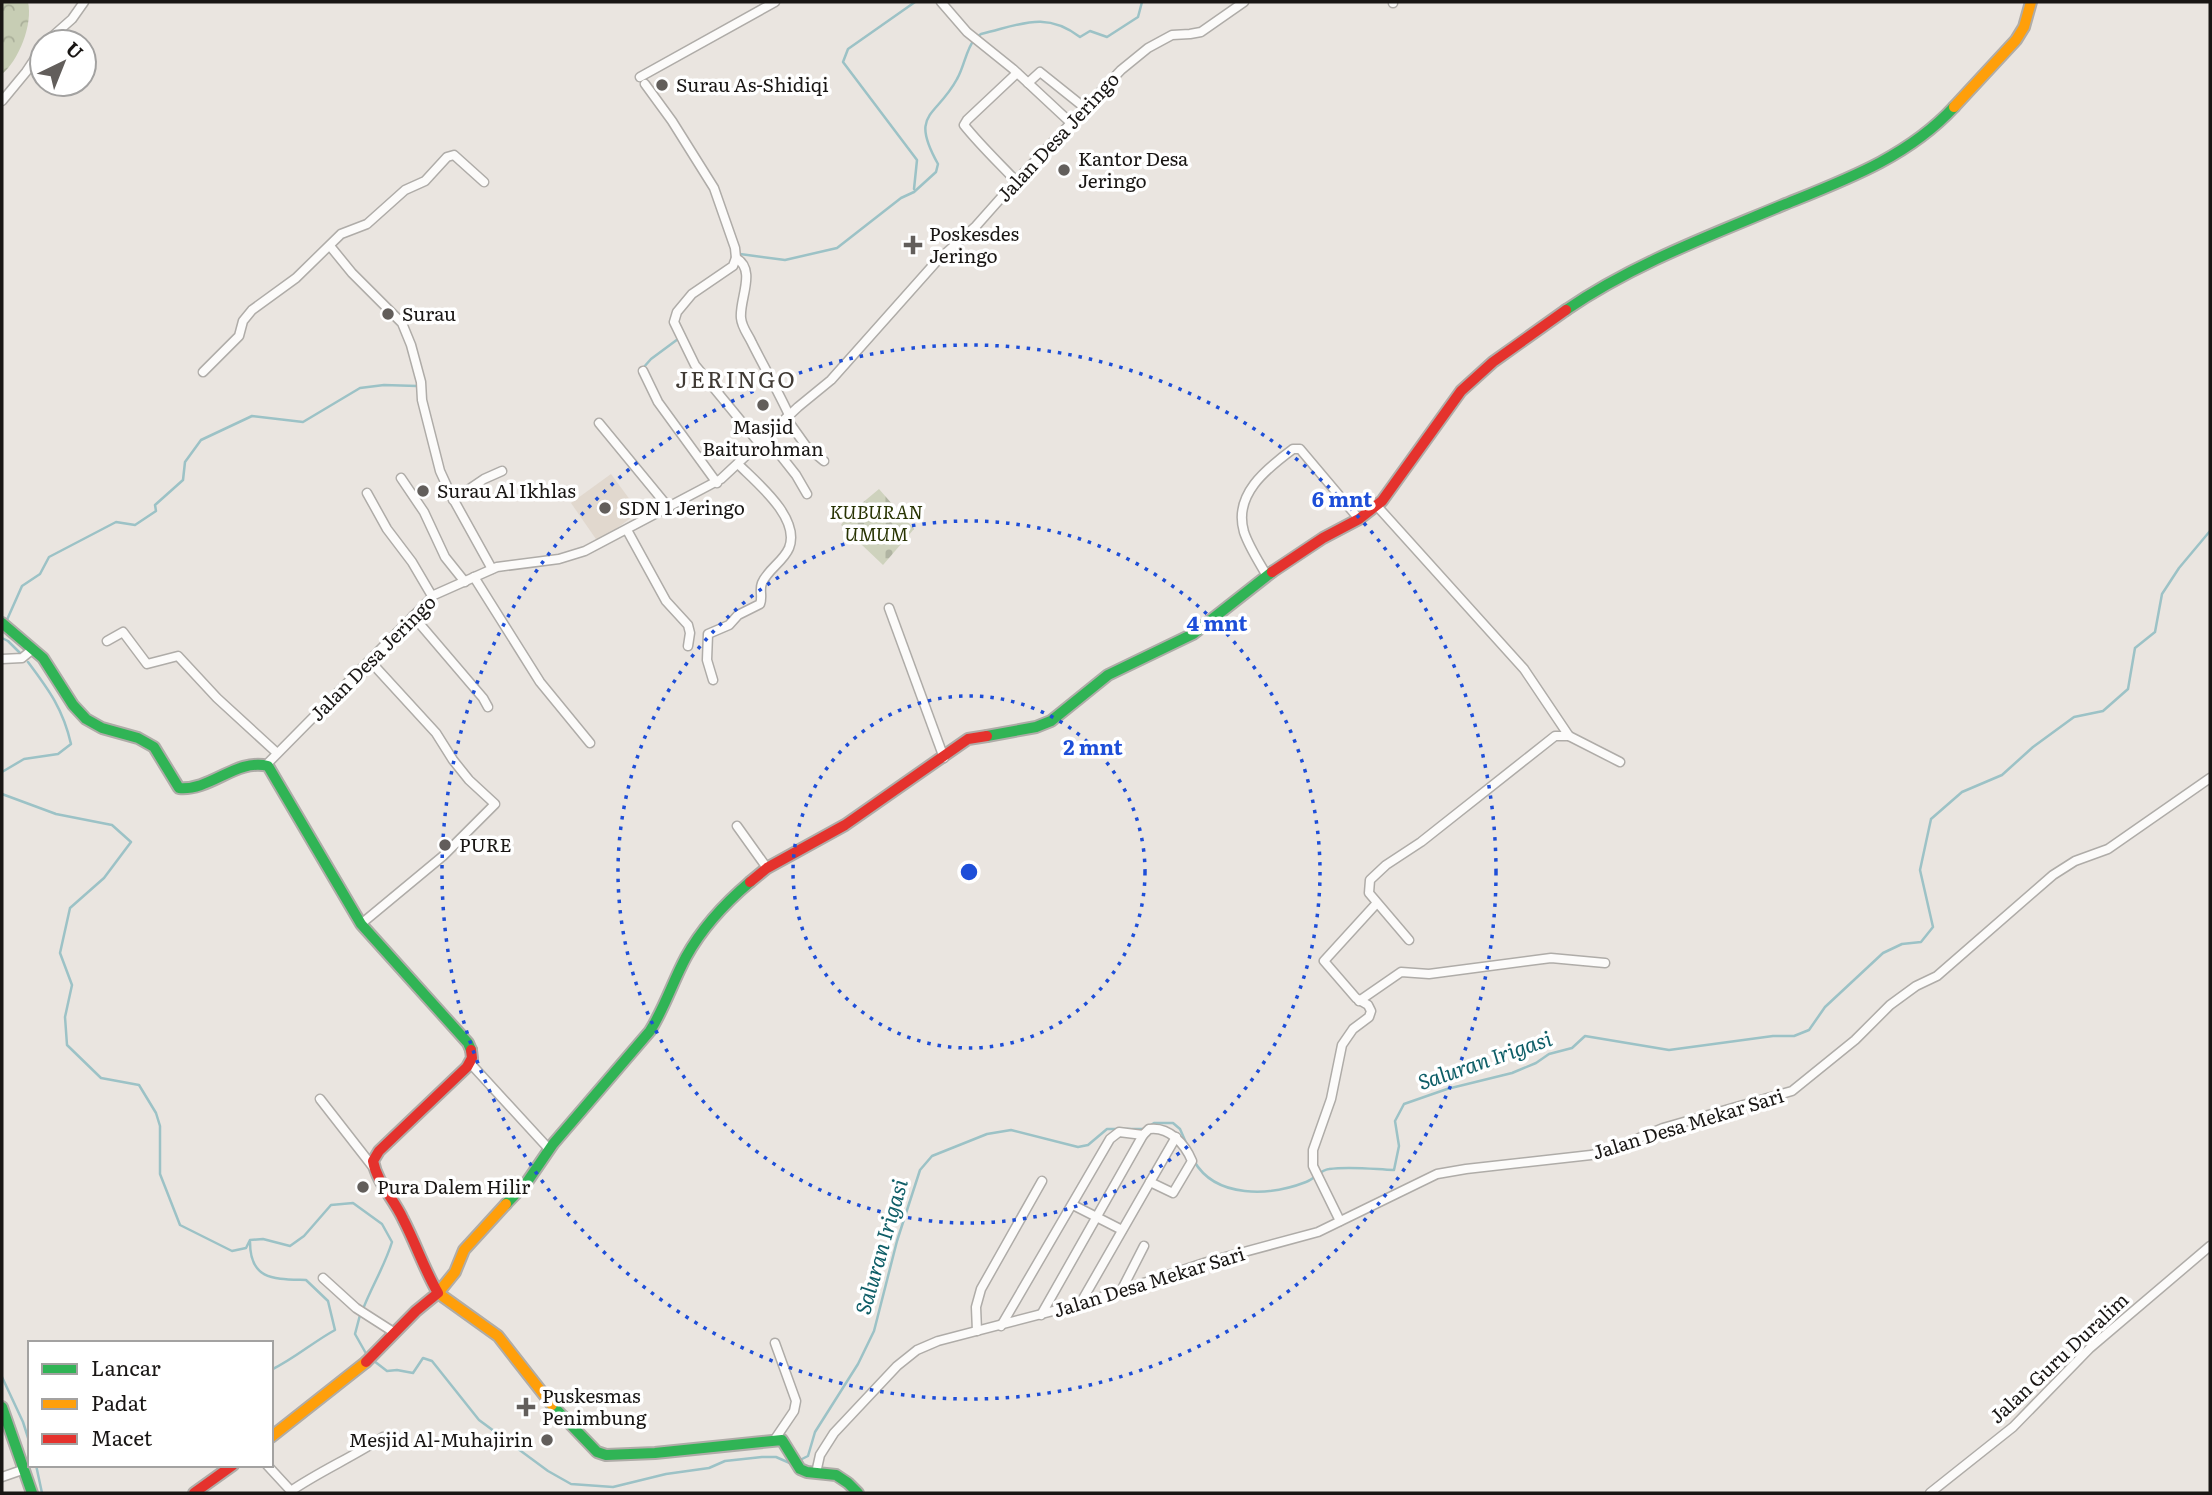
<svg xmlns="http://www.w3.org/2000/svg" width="2212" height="1495" font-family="Literata,serif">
<defs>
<pattern id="forest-crowns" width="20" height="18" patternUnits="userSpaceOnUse" patternTransform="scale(1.75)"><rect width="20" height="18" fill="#c7cdb4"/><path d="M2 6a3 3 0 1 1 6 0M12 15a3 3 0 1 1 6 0" fill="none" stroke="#aaaf9a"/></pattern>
<pattern id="cemetery-stones" width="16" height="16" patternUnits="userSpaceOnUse" patternTransform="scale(1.75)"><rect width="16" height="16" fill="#ced2bd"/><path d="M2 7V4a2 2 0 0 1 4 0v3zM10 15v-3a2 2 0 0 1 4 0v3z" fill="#b0b4a2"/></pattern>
</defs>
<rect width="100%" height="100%" fill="#eae5e0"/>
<path fill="#e1d8ce" d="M611,474L639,512L598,542L571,503Z"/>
<path fill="url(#forest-crowns)" d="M2,2H28C33,24 19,60 2,74Z"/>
<path fill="url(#cemetery-stones)" d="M879,489L914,529L883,565L841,525L849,514Z"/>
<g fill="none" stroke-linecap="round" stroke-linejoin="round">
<g stroke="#9cc2c6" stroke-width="2.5">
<path d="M977,37L981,34C1020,25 1045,10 1080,37L1090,31L1107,37L1138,17L1142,2"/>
<path d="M914,189L917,160L843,62L848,49L915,2"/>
<path d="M740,254L785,260L837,248L901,198L914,192L936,172L938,164C909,112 936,118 957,79C964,67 966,50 974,40"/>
<path d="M643,368L651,359L678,339"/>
<path d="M6,622L22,586L40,574L49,557L116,522L135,525L156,511L155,505L183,480L185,462L201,440L252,416L303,422L360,388L384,385L417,386"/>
<path d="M2,638L8,641L23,656"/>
<path d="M2,772L24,759L58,754L71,744C63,709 49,690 28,662"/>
<path d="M2,794L56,814L112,825L131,842L104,878L70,908L60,953L72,985L65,1017L67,1045L101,1078L139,1085L156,1113L160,1126V1174L180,1225L232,1251L246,1248L250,1240L263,1239L290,1246L304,1236L331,1205L353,1203L382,1224L392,1242C385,1265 372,1286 363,1309"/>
<path d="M1194,1161C1216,1199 1270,1196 1306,1182C1315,1179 1320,1170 1329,1169C1350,1166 1372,1169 1394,1170L1399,1146L1395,1121L1404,1104L1447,1089L1512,1073L1536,1063L1549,1054L1572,1048L1585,1036L1669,1050L1773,1036H1794L1809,1030L1825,1007L1883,953L1902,944L1921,942L1933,927L1920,870L1931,819L1962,792L2002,775L2033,747L2074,717L2103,711L2128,689L2135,648L2155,632L2162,594L2179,568L2210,531"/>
<path d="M250,1242C250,1281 275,1279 306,1280L328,1301L335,1330C313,1342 294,1359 271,1370"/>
<path d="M360,1315L355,1334L368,1357"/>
<path d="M374,1361L387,1371L397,1370L413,1373L423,1358L432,1361L479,1420L548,1471L571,1484L613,1487L666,1474L709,1468L725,1461L762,1457H776L792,1464"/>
<path d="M2,1377L23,1422L30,1444"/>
<path d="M798,1461L808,1456L815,1432L858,1364L874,1331L897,1241L920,1170L932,1156L987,1134L1011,1130L1078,1147L1088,1145L1107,1129H1145L1154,1123H1173L1180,1129L1187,1145"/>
<path d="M36,1465L42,1493"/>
</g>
<defs>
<g id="street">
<path d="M941,2L967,32L1013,69L1071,123"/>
<path d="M1393,2V3"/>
<path d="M46,42L72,19L84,2"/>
<path d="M640,77L775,2"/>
<path d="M1028,83L1040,72L1085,108"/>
<path d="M645,84L672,121L714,188L735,248L736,258L733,266L692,294L677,312L674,322L695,365L759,443"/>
<path d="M2,101L26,72L42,48"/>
<path d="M1016,181C998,162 980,145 964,125L967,120L1017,73"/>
<path d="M330,246L352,273L402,323L411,345L421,382L422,400L440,471L451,495L492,569"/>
<path d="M736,258C757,270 739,299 741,318C742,328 748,334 752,343C764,367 778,391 789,415"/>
<path d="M643,371L658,402L717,483"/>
<path d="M203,372L239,336L243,321L252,310L296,278L341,234L367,224L405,190L425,181L447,157L454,155L484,182"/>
<path d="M786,418L806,446L824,461"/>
<path d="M599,423L669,508"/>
<path d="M766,437L796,475L807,494"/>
<path d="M401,478L424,512L445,557L465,582"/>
<path d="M367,493L387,529L412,562L432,596"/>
<path d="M453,500L484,479L502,471"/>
<path d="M1377,506L1524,669L1569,736"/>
<path d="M627,530L666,601L688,625L690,633L688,646"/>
<path d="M1267,576C1259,562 1249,547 1244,532C1233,495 1266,469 1293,449H1300L1359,519"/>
<path d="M474,577L540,682L590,743"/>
<path d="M889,608L944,758"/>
<path d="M413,616L483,698L488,707"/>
<path d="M107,641L123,632L147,664L178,656L217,698L277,753"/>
<path d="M2,659L22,658L33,649"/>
<path d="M713,680L707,660L708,634L729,625L738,615L760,604C763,597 759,590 762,583C768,569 783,562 789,548C801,518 756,482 738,464"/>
<path d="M266,765L434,595L497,567L559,559L585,551L721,479L798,407L831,380L936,262L976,226L1016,181L1121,70L1148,48L1172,35L1190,34L1201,32L1244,2"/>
<path d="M737,826L767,868"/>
<path d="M361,924L443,856L495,804L469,780L453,760L436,733L370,661"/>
<path d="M1409,940L1369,893L1370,880L1386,865L1421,842L1555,736H1569L1620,762"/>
<path d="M1359,1001L1401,972L1429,974L1551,958L1605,963"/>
<path d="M470,1063L549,1149"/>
<path d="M320,1099L373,1167"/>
<path d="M1150,1182L1176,1137"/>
<path d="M1073,1205L1122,1230"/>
<path d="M1340,1221L1313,1166V1150L1331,1099L1342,1045L1353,1029L1369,1017L1371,1011L1368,1005L1356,998L1324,961L1376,904"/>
<path d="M323,1278L356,1308L395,1333"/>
<path d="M1121,1291L1144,1246"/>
<path d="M1041,1315L1143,1135"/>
<path d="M1001,1326L1110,1139L1119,1132L1143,1135L1149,1129C1169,1126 1185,1144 1192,1161L1173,1193L1150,1182L1080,1304"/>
<path d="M977,1331L976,1307L981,1289L1042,1181"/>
<path d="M775,1343L796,1401L794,1411L775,1439"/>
<path d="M267,1465L291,1491C320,1471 353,1457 383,1437"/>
<path d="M816,1473L820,1455L834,1433L897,1366L917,1350L938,1341L1080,1304L1207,1262L1318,1232L1437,1174L1466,1169L1591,1155L1610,1150L1663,1128L1792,1091L1855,1040L1890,1005L1916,986L1937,976L2053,875L2075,861L2108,849L2210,778"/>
<path d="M2,1477L25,1469"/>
<path d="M1930,1493L2013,1427L2090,1348L2210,1246"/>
</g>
<g id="fast">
<path d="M1566,310C1633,264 1709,236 1783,205C1845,180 1908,157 1954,107"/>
<path d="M2,623L43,658L73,705L86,719L102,728L138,738L154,747L179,788C211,791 236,758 268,766L361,924L468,1043L471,1050"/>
<path d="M987,736L1036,727L1051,721L1108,675L1193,634L1272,572"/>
<path d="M506,1204L527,1182L553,1144L650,1031C665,1007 673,981 686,957C702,928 724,904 750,882"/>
<path d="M552,1405L597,1452L606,1455L655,1453L782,1440L800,1469L807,1472L836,1475L848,1483L858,1493"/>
<path d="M2,1407L32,1493"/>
</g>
<g id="slow">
<path d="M1954,107L2016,40L2024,27L2031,2"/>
<path d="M506,1204L464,1250L455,1272L438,1293L498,1336L552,1405"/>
<path d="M271,1437L366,1362"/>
</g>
<g id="jam">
<path d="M1272,572L1323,538L1359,519L1382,501L1461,391L1493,362L1566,310"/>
<path d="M750,882L767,868L845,825L968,739L987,736"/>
<path d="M366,1362L416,1311L438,1293C424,1269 416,1244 403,1219C394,1199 377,1183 373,1161L379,1151L467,1067L472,1058L471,1050"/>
<path d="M194,1493L233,1465"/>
</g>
</defs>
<use href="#street" stroke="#afaca8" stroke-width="11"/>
<use href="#fast" stroke="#afaca8" stroke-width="14"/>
<use href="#slow" stroke="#afaca8" stroke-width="14"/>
<use href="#jam" stroke="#afaca8" stroke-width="14"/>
<use href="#street" stroke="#fcfbfa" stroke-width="8"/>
<use href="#fast" stroke="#30b455" stroke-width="10"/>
<use href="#slow" stroke="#ff9f0a" stroke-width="10"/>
<use href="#jam" stroke="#e5322d" stroke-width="10"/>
</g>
<g fill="none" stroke="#1d4ed8" stroke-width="3.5" stroke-dasharray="3.5 7">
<circle cx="969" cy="872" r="176"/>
<circle cx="969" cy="872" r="351"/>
<circle cx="969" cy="872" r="527"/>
</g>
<g fill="#625e5b" stroke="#fff" stroke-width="2.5">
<circle cx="662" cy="85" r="7"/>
<circle cx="1064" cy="170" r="7"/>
<path d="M909.5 234.5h7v7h7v7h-7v7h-7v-7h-7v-7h7z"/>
<circle cx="388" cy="314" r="7"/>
<circle cx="763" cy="405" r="7"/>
<circle cx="423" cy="491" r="7"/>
<circle cx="605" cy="508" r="7"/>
<circle cx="445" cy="845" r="7"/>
<circle cx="363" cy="1187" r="7"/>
<path d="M522.5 1396.5h7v7h7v7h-7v7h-7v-7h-7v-7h7z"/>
<circle cx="547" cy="1440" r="7"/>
</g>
<g text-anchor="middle" stroke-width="7" stroke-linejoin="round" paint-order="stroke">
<g font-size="19" fill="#191614" stroke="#fff" text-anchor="start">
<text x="676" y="92">Surau As-Shidiqi</text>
<text x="1078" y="166">Kantor Desa<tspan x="1078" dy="22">Jeringo</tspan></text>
<text x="929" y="241">Poskesdes<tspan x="929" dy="22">Jeringo</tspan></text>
<text x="402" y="321">Surau</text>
<text x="763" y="434" text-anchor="middle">Masjid<tspan x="763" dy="22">Baiturohman</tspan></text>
<text x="437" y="498">Surau Al Ikhlas</text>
<text x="619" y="515">SDN 1 Jeringo</text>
<text x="459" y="852">PURE</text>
<text x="377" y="1194">Pura Dalem Hilir</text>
<text x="542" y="1403">Puskesmas<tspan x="542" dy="22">Penimbung</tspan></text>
<text x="533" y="1447" text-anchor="end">Mesjid Al-Muhajirin</text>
</g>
<g font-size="19" fill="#191614" stroke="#fff">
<text transform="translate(1058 137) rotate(-47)" y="7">Jalan Desa Jeringo</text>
<text transform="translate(373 658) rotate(-45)" y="7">Jalan Desa Jeringo</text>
<text transform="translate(1688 1124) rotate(-17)" y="7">Jalan Desa Mekar Sari</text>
<text transform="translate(1149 1282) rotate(-17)" y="7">Jalan Desa Mekar Sari</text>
<text transform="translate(2059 1358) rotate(-43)" y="7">Jalan Guru Duralim</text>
</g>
<g font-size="19" font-style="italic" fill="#283403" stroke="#fff">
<text x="876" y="519">KUBURAN<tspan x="876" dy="22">UMUM</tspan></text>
</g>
<g font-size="21" font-style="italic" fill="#0e5e67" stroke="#fff">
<text transform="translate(1485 1061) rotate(-19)" y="7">Saluran Irigasi</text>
<text transform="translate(882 1247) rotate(-74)" y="7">Saluran Irigasi</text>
</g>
<g font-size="23" letter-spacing="2" fill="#403a34" stroke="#fff">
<text x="736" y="388">JERINGO</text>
</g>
</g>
<circle cx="969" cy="872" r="10" fill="#1d4ed8" stroke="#fff" stroke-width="3.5"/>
<g font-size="21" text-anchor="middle" font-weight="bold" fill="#1d4ed8" stroke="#fff" stroke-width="7" stroke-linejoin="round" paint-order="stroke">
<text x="1342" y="507">6 mnt</text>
<text x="1217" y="631">4 mnt</text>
<text x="1093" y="755">2 mnt</text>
</g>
<rect width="2212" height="1495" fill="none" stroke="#191614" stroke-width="7"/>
<rect x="28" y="1341" width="245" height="126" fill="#ffffff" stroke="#a3a2a1" stroke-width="2"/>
<rect x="42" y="1364" width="35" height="10" fill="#30b455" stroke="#a3a2a1" stroke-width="2"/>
<text x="91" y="1376" font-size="21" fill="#191614">Lancar</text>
<rect x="42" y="1399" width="35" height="10" fill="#ff9f0a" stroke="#a3a2a1" stroke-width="2"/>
<text x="91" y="1411" font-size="21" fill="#191614">Padat</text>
<rect x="42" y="1434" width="35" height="10" fill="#e5322d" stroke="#a3a2a1" stroke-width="2"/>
<text x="91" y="1446" font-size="21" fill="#191614">Macet</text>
<g transform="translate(63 63) rotate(43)"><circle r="33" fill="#ffffff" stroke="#a3a2a1" stroke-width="2"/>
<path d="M0-5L12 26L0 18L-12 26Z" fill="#625e5b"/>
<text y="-10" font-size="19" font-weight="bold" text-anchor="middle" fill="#191614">U</text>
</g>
</svg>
